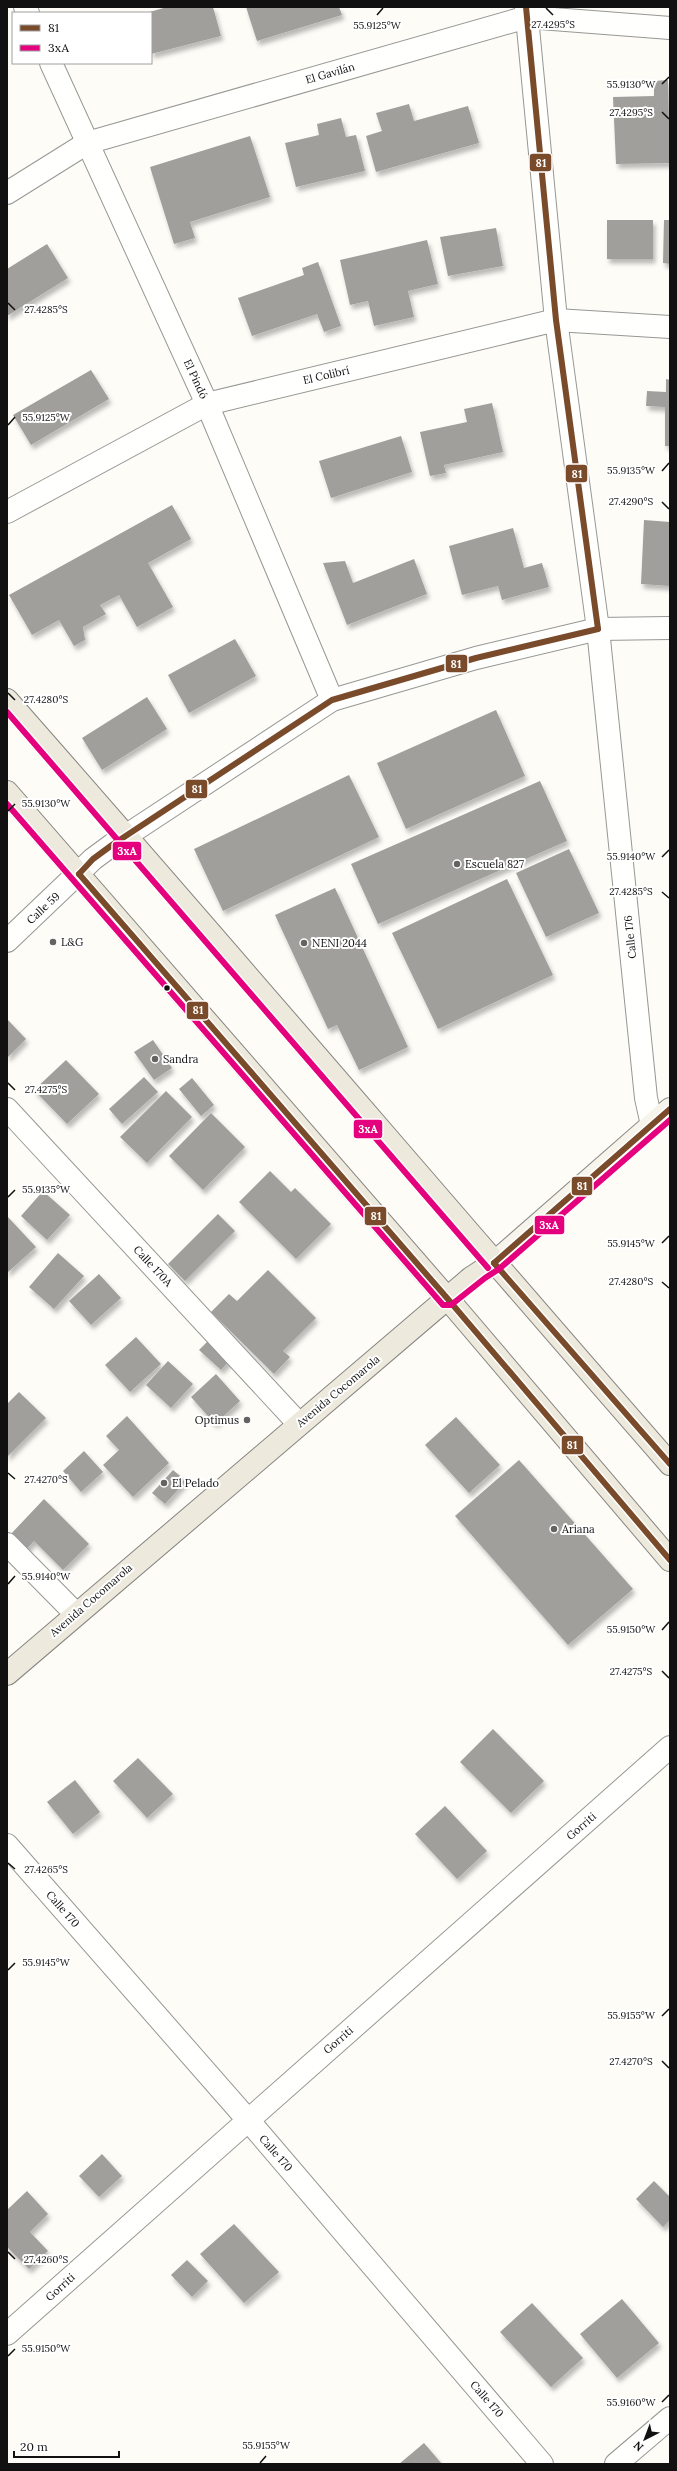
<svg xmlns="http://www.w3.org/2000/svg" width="677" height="2471" font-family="Lora,serif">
<defs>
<filter id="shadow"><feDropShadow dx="2.5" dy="4.5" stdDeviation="2" flood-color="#0004"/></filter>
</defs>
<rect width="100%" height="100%" fill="#fdfcf7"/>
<g fill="#a19f9c" filter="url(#shadow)">
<path d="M167,7H213L221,36L151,54V13H146Z"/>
<path d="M246,7H339L342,15L257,41Z"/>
<path d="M668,80L670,163L616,164L613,97L654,96V81Z"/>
<path d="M409,104L414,121L468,106L479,143L376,172L366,136L382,131L376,113Z"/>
<path d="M341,118L346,137L356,135L365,171L296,187L285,143L319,135L317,124Z"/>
<path d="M250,136L270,197L190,222L195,238L174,244L150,167Z"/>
<rect x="607" y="220" width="46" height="39"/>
<path d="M664,220H670V264L663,263Z"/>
<path d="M496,228L503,266L448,276L440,237Z"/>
<path d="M427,240L438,284L408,291L414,317L374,326L368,301L350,305L340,260Z"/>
<path d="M47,244L68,278L7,316V269Z"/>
<path d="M318,262L341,326L324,332L317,314L252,336L238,298L304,275L302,268Z"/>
<path d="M91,370L109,399L31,445L13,415Z"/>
<path d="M666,379L670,380V446H665V407L646,406L647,391L666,392Z"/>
<path d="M492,403L503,452L444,465L446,473L430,476L420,432L467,422L464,409Z"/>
<path d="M401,436L412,472L331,498L319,461Z"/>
<path d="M172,505L191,539L148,563L173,607L137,627L119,595L100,605L106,614L83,627L85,640L74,646L59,620L32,635L9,595Z"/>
<path d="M644,520L670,522V586L641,584Z"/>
<path d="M513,528L524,568L542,563L549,587L502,600L498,586L462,595L449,546Z"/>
<path d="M414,559L427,594L347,625L323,563L345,561L353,583Z"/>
<path d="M235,639L256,676L189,713L168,675Z"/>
<path d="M147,697L167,729L102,770L82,738Z"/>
<path d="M496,710L525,776L406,829L377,763Z"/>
<path d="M349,775L379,837L223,911L194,849Z"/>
<path d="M540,781L567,841L378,924L351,864Z"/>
<path d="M569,849L599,913L546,937L516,873Z"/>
<path d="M507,879L553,975L438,1029L392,933Z"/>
<path d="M335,888L408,1047L359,1070L337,1025L328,1029L275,915Z"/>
<path d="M7,1019L26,1039L7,1058Z"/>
<path d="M153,1040L172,1068L154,1080L134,1052Z"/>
<path d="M66,1060L99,1094L67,1124L34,1090Z"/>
<path d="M144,1077L158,1092L122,1124L109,1109Z"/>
<path d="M192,1078L214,1105L201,1116L179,1089Z"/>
<path d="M166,1091L192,1117L147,1163L120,1137Z"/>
<path d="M211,1113L245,1147L203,1190L169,1156Z"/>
<path d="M270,1171L291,1192L295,1188L331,1224L296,1259L239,1202Z"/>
<path d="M43,1191L70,1215L47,1240L21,1216Z"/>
<path d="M218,1214L235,1231L185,1281L168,1264Z"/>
<path d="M7,1216L36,1247L7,1273Z"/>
<path d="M58,1253L84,1276L54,1309L29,1287Z"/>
<path d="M268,1270L316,1318L283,1351L290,1357L274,1374L211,1312L229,1294L237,1301Z"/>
<path d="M99,1274L121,1298L91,1325L69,1301Z"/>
<path d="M136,1337L161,1364L130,1392L105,1365Z"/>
<path d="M209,1340L231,1359L221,1370L199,1350Z"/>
<path d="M168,1361L193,1384L171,1408L146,1385Z"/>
<path d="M216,1374L240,1401L215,1424L191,1397Z"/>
<path d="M19,1392L46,1418L7,1457V1404Z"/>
<path d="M127,1416L169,1463L133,1497L103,1465L119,1450L106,1436Z"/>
<path d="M456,1417L500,1465L469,1493L425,1445Z"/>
<path d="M84,1451L103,1472L81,1492L63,1471Z"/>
<path d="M519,1460L633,1589L568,1645L455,1516Z"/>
<path d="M173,1470L186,1481L165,1504L152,1493Z"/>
<path d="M44,1499L89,1544L63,1570L34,1541L25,1551L9,1536Z"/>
<path d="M493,1729L544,1781L511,1813L460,1762Z"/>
<path d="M138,1758L173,1794L147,1818L113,1781Z"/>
<path d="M75,1780L100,1812L73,1834L47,1802Z"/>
<path d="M445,1806L487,1851L457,1879L415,1834Z"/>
<path d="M102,2154L122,2176L99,2197L79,2176Z"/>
<path d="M654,2181L670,2197V2220L663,2227L636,2199Z"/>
<path d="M27,2191L48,2214L30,2232L48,2251L29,2269L7,2247V2210Z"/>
<path d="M234,2224L279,2272L244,2303L200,2254Z"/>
<path d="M187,2260L208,2281L192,2297L171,2275Z"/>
<path d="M622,2299L659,2343L617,2378L580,2334Z"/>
<path d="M532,2303L583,2358L551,2387L500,2332Z"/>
<path d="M424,2443L442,2464H399Z"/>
</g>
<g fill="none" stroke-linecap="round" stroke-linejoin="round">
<defs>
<g id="minor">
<path d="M25,7L28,13"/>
<path d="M526,7L556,320L598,629L646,1098L652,1125"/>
<path d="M51,63L207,404L332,700"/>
<path d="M7,193L87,143L527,17L670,28"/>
<path d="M7,512L207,404L556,320L670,327"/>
<path d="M7,941L93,859L112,845L332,700L476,658L598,629L670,628"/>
<path d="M7,1109L299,1424"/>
<path d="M7,1544L75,1613"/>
<path d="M7,1845L248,2120L542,2464"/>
<path d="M7,2334L670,1747"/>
<path d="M616,2464L670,2418"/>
</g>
<path id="secondary" d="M494,1263L670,1109"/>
<g id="primary">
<path d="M7,700C230,953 448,1210 670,1464"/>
<path d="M7,792L447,1298L670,1560"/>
<path d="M7,1674L471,1278L494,1263"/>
</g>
</defs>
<use href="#minor" stroke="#979795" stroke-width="24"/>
<use href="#secondary" stroke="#8e8d8b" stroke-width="24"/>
<use href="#primary" stroke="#858482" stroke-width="24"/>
<use href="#minor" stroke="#fffffe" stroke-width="22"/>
<use href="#secondary" stroke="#f6f4eb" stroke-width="22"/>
<use href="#primary" stroke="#ede9dc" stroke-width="22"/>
<defs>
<g id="bus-1">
<path d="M526,7L556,320L598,629"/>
<path d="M79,874L447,1298L670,1560"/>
<path d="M79,874L93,859L112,845L332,700L476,658L598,629"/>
<path d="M494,1263L670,1464"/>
<path d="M494,1263L670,1109"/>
</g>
<g id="bus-2">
<path d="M7,712L488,1268"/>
<path d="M7,804L443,1305H451L485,1278L499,1269L670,1120"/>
</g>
</defs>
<use href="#bus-1" stroke="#fff" stroke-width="9"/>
<use href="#bus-2" stroke="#fff" stroke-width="9"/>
<use href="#bus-1" stroke="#7a4b2a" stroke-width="6"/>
<use href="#bus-2" stroke="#e5007d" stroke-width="6"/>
</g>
<path fill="none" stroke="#111" stroke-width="1.5" d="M546,8L553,15M377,15L383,8M662,84L669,77M662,112L669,119M8,303L15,310M8,425L15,417M662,471L669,463M662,502L669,509M8,693L15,700M8,811L15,804M662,857L669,850M662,892L669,898M8,1083L15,1090M8,1197L15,1190M662,1243L669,1236M662,1282L669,1288M8,1473L15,1479M8,1584L15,1576M662,1630L669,1622M662,1671L669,1678M8,1863L15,1869M8,1970L15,1963M662,2016L669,2009M662,2061L669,2068M8,2252L15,2259M8,2356L15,2349M662,2402L669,2395M260,2463L266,2456"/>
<g fill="#646362" stroke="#fff" stroke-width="1.5">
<circle cx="457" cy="864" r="4"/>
<circle cx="53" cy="942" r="4"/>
<circle cx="304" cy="943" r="4"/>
<circle cx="155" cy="1059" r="4"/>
<circle cx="247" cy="1420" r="4"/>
<circle cx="164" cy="1483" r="4"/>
<circle cx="554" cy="1529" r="4"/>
</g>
<circle fill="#111" stroke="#fff" stroke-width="1.5" cx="167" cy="988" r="3.5"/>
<g text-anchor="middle" stroke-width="4" stroke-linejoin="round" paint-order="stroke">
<g font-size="11" fill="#111" stroke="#fff">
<text transform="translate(330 73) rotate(-16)" y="4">El Gavilán</text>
<text transform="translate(326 375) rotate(-13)" y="4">El Colibrí</text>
<text transform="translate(196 379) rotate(65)" y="4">El Pindó</text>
<text transform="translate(43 908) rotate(-43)" y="4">Calle 59</text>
<text transform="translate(630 937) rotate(-96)" y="4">Calle 176</text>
<text transform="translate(153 1266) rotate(47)" y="4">Calle 170A</text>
<text transform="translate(338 1391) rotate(-40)" y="4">Avenida Cocomarola</text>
<text transform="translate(91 1600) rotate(-41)" y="4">Avenida Cocomarola</text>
<text transform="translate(581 1826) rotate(-41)" y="4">Gorriti</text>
<text transform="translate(63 1909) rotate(49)" y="4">Calle 170</text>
<text transform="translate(338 2040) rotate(-41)" y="4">Gorriti</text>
<text transform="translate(276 2153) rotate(49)" y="4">Calle 170</text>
<text transform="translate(60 2287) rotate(-42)" y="4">Gorriti</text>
<text transform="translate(487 2399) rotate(49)" y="4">Calle 170</text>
</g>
<g font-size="11" fill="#111" stroke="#fff" text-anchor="start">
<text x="465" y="868">Escuela 827</text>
<text x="61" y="946">L&amp;G</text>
<text x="312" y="947">NENI 2044</text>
<text x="163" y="1063">Sandra</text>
<text x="239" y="1424" text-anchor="end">Optimus</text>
<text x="172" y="1487">El Pelado</text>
<text x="562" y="1533">Ariana</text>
</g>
</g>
<g font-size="10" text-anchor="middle" fill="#111" stroke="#fff" stroke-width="4" stroke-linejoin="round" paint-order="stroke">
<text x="553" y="28">27.4295°S</text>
<text x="377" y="29">55.9125°W</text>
<text x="631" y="88">55.9130°W</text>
<text x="631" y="116">27.4295°S</text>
<text x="46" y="313">27.4285°S</text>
<text x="46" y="421">55.9125°W</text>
<text x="631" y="474">55.9135°W</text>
<text x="631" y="505">27.4290°S</text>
<text x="46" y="703">27.4280°S</text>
<text x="46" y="807">55.9130°W</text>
<text x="631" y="860">55.9140°W</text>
<text x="631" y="895">27.4285°S</text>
<text x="46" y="1093">27.4275°S</text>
<text x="46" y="1193">55.9135°W</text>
<text x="631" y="1247">55.9145°W</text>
<text x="631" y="1285">27.4280°S</text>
<text x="46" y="1483">27.4270°S</text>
<text x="46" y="1580">55.9140°W</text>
<text x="631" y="1633">55.9150°W</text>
<text x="631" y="1675">27.4275°S</text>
<text x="46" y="1873">27.4265°S</text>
<text x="46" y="1966">55.9145°W</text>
<text x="631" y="2019">55.9155°W</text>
<text x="631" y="2065">27.4270°S</text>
<text x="46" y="2263">27.4260°S</text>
<text x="46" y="2352">55.9150°W</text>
<text x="631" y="2406">55.9160°W</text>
<text x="266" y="2449">55.9155°W</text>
</g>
<g stroke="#fff" stroke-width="1.5">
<rect x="529" y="153" width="23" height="19" rx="4" fill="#7a4b2a"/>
<rect x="565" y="464" width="23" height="19" rx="4" fill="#7a4b2a"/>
<rect x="445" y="654" width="23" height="19" rx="4" fill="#7a4b2a"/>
<rect x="185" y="779" width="23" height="20" rx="4" fill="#7a4b2a"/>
<rect x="112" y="841" width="30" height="20" rx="4" fill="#e5007d"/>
<rect x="186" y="1001" width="23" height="19" rx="4" fill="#7a4b2a"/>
<rect x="353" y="1119" width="30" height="20" rx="4" fill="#e5007d"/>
<rect x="571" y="1176" width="22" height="20" rx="4" fill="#7a4b2a"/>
<rect x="364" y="1206" width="23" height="20" rx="4" fill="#7a4b2a"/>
<rect x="534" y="1215" width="31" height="20" rx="4" fill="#e5007d"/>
<rect x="561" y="1435" width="23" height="20" rx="4" fill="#7a4b2a"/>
</g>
<g font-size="11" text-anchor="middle" font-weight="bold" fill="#fff">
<text x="541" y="167">81</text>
<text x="577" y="478">81</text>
<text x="456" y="668">81</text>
<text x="197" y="793">81</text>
<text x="127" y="855">3xA</text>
<text x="198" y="1014">81</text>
<text x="368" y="1133">3xA</text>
<text x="582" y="1190">81</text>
<text x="376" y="1220">81</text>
<text x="549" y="1229">3xA</text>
<text x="572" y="1449">81</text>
</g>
<rect width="677" height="2471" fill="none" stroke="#111111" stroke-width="16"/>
<rect x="12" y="12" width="140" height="52" fill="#ffffff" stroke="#a0a0a0"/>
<rect x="20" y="25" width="20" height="6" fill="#7a4b2a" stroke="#a0a0a0"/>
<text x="48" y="32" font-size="12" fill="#111111">81</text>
<rect x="20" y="45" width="20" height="6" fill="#e5007d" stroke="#a0a0a0"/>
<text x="48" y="52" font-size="12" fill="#111111">3xA</text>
<g transform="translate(645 2439) rotate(222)" stroke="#ffffff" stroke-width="3" paint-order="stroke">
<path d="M0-3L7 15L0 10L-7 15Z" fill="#111111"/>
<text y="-6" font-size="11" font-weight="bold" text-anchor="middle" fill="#111111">N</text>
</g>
<path d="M14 2451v6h105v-6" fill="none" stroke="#111111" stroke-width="2"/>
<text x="20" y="2451" font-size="12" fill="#111111" stroke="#ffffff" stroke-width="3" paint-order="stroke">20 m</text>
</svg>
